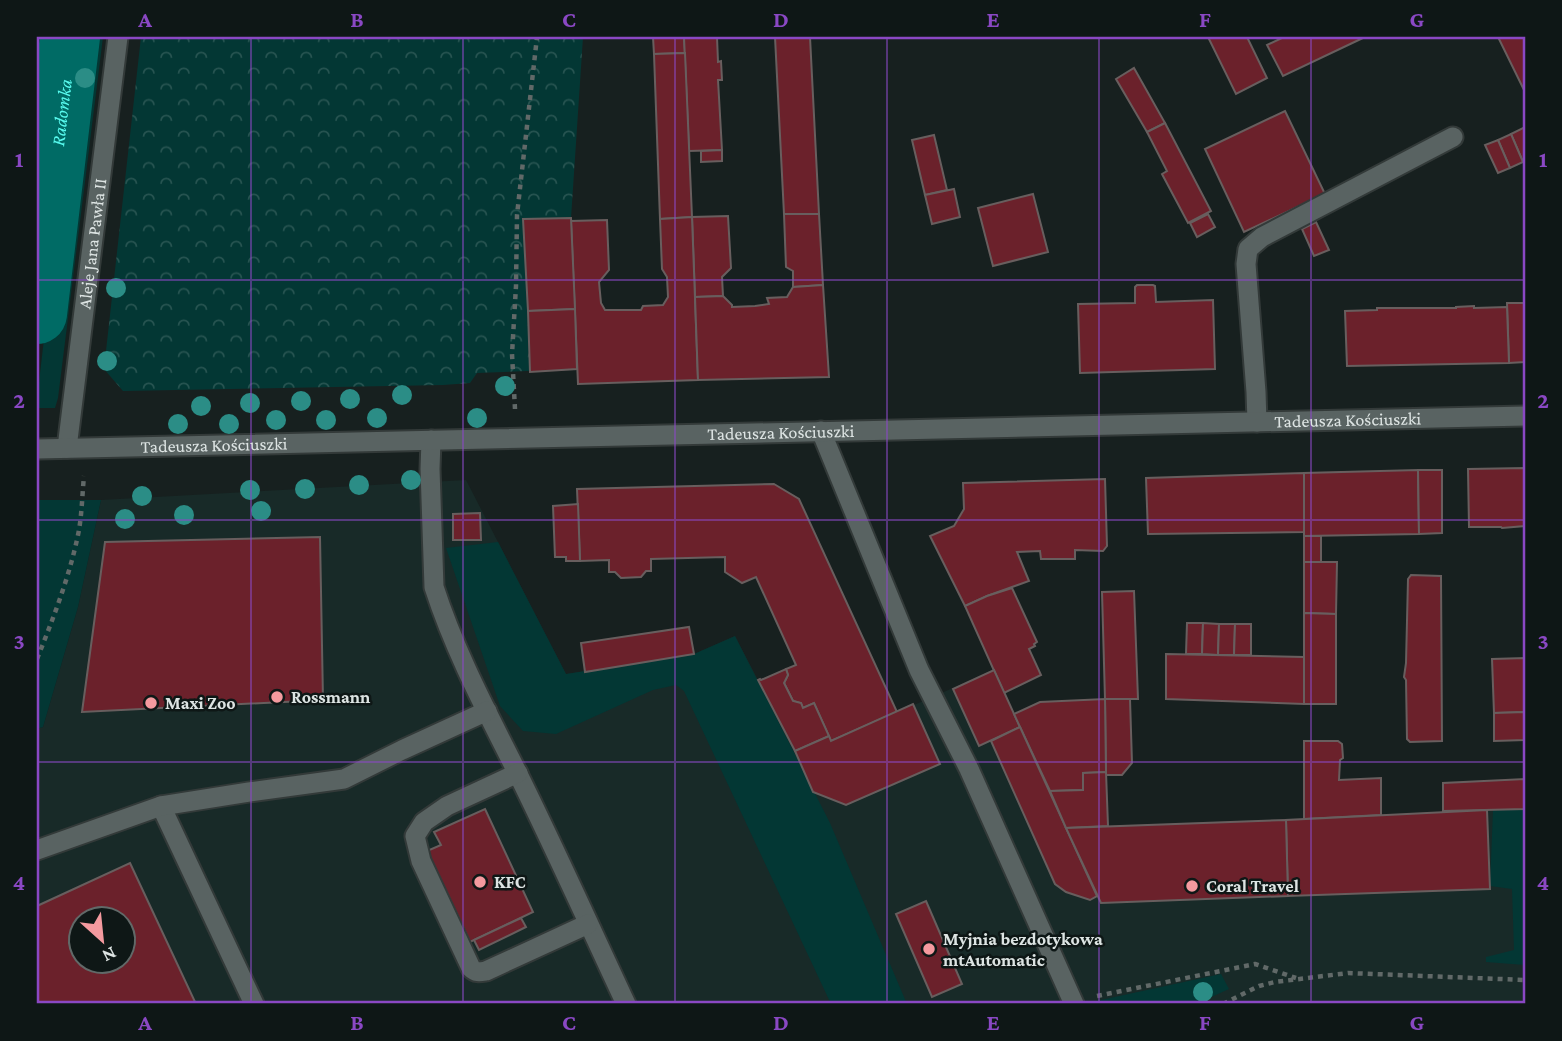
<svg xmlns="http://www.w3.org/2000/svg" width="1562" height="1041" font-family="'Crimson Pro',serif">
<defs>
<pattern id="park-crowns" width="20" height="18" patternUnits="userSpaceOnUse" patternTransform="scale(1.75)"><rect width="20" height="18" fill="#033734"/><path d="M2 6a3 3 0 1 1 6 0M12 15a3 3 0 1 1 6 0" fill="none" stroke="#275451"/></pattern>
</defs>
<rect width="100%" height="100%" fill="#17201f"/>
<path fill="#182a28" fill-rule="evenodd" d="M466,480L566,674L694,654L735,636L795,751L829,736L832,741L994,670L1067,828L1525,809V1004H37V729L43,727L78,607L101,500ZM80,918H122V960H80Z"/>
<g fill="#033734">
<path d="M40,37H65L37,269V63Z"/>
<path d="M79,37H103L58,398L55,408H39V382Z"/>
<path d="M37,500H101L78,607L43,727L37,729Z"/>
<path d="M498,542L566,674L694,654L735,636L830,823L907,1004H831L684,691L676,685L653,690L556,734L523,731L500,706L446,548Z"/>
<path d="M1525,808V965L1486,962V957L1514,950L1512,889L1490,886L1493,810Z"/>
<path d="M1221,974L1229,989L1196,1004L1087,1003Z"/>
</g>
<path fill="url(#park-crowns)" d="M141,37H583L571,218L577,369L477,373L470,383L443,385L123,391L104,369Z"/>
<g fill="none" stroke-linecap="round" stroke-linejoin="round">
<path stroke="#006b65" stroke-width="60" id="s1" d="M37,314L70,37"/>
</g>
<g fill="#6b212b" stroke="#685e5e" stroke-width="2" fill-rule="evenodd">
<path d="M653,37H684L685,53L654,54Z"/>
<path d="M684,37H717L718,62L721,61L722,80H718L722,150L689,151Z"/>
<path d="M775,37H810L819,214H784Z"/>
<path d="M1208,37H1247L1267,78L1236,94Z"/>
<path d="M1284,37H1365L1283,76L1267,45Z"/>
<path d="M1498,37H1525V92Z"/>
<path d="M685,53L692,217L660,219L654,54Z"/>
<path d="M1134,68L1165,123L1147,132L1116,79Z"/>
<path d="M1285,111L1325,194L1244,232L1205,149Z"/>
<path d="M1165,123L1211,211L1188,223L1162,174L1167,171L1147,132Z"/>
<path d="M1525,127V161L1523,162L1511,134Z"/>
<path d="M1511,134L1523,162L1510,168L1498,140Z"/>
<path d="M934,135L947,190L925,195L912,140Z"/>
<path d="M1498,140L1510,168L1498,173L1485,145Z"/>
<path d="M722,150V161L701,162V151Z"/>
<path d="M954,189L960,217L932,224L925,195Z"/>
<path d="M1033,194L1048,252L993,266L978,208Z"/>
<path d="M784,214H819L823,285L793,287V271L786,267Z"/>
<path d="M1208,214L1215,227L1197,237L1190,223Z"/>
<path d="M728,216L731,268L722,277L723,296L695,297L692,217Z"/>
<path d="M692,217L698,380L578,384L571,221L607,220L609,270L599,282L601,303L605,310H641L643,306L663,305L668,297L667,277L662,269L660,219Z"/>
<path d="M571,218L575,309L528,311L523,219Z"/>
<path d="M1316,222L1329,250L1314,256L1302,229Z"/>
<path d="M823,285L829,377L698,380L695,297L723,296L732,305V307L755,306L769,304L767,298L787,297L793,287Z"/>
<path d="M1137,285H1153L1155,286L1156,302L1213,300L1215,369L1080,373L1078,304L1135,303V287Z"/>
<path d="M1507,303H1525V362L1509,363Z"/>
<path d="M1474,306V308L1507,307L1509,363L1347,366L1345,311L1377,310V308H1456V307Z"/>
<path d="M575,309L577,369L530,372L528,311Z"/>
<path d="M1525,468V526L1502,528L1501,527H1469L1468,469Z"/>
<path d="M1418,470L1419,534L1304,536V473Z"/>
<path d="M1418,470H1442V533L1419,534Z"/>
<path d="M1304,473V532L1148,534L1146,478Z"/>
<path d="M1105,479L1107,546L1103,551L1075,550V559H1041L1040,551L1017,552L1029,581L987,596L965,606L930,536L954,526L964,509L963,483Z"/>
<path d="M774,484L799,499L897,712L831,741L814,703L803,708L801,703L793,701L784,683L788,675L786,669L796,665L756,577L742,583L725,572V557L651,559V571H646L641,577L621,578L615,572H609V560L580,561L577,489Z"/>
<path d="M578,504L580,561H566V557H555L553,506Z"/>
<path d="M480,513L481,540H453V514Z"/>
<rect x="1304" y="536" width="17" height="26"/>
<path d="M320,537L323,700L82,712L105,542Z"/>
<path d="M1304,562H1337L1336,614L1304,613Z"/>
<path d="M1411,575L1441,576L1442,741L1410,742L1407,739L1406,680L1404,677L1406,663L1408,579Z"/>
<path d="M1012,588L1037,642L1034,644L1035,646L1029,649L1041,675L1004,693L965,606L987,596Z"/>
<path d="M1134,591L1138,699H1105L1102,592Z"/>
<path d="M1304,613L1336,614V704H1304Z"/>
<path d="M1187,623H1203L1202,654H1186Z"/>
<path d="M1203,623L1219,624L1218,655L1202,654Z"/>
<path d="M1219,624H1235L1234,655H1218Z"/>
<path d="M1235,624H1251V655H1234Z"/>
<path d="M689,627L694,654L585,672L581,643Z"/>
<path d="M1166,654L1304,657V704L1166,699Z"/>
<path d="M1525,658V712L1494,713L1492,659Z"/>
<path d="M786,669L788,675L784,683L793,701L801,703L803,708L814,703L829,736L795,751L758,680L760,679L761,680Z"/>
<path d="M994,670L1020,727L979,746L953,689Z"/>
<path d="M1105,699H1130L1132,763L1122,775H1106Z"/>
<path d="M1105,699L1106,772L1083,773V790L1050,791L1014,714L1040,702Z"/>
<path d="M913,704L940,764L846,805L813,792L795,751L829,736L831,741Z"/>
<path d="M1525,712V740L1494,741V713Z"/>
<path d="M1020,727L1097,896L1090,900L1066,892L1055,884L991,741Z"/>
<path d="M1304,741H1338L1342,744L1343,758L1340,760L1339,780L1381,778V815L1304,819Z"/>
<path d="M1106,772L1108,826L1066,828L1050,791L1083,790V773Z"/>
<path d="M1525,779V809L1443,811V783Z"/>
<path d="M485,809L533,912L470,942L427,851L441,845L434,832Z"/>
<path d="M1487,810L1490,889L1288,896L1286,820Z"/>
<path d="M1286,820L1288,896L1101,903L1066,828Z"/>
<path d="M130,863L196,1004H37V906ZM80,918H122V960H80Z"/>
<path d="M926,901L962,984L932,997L896,914Z"/>
<path d="M521,918L526,927L479,950L474,940Z"/>
</g>
<g fill="none" stroke-linecap="round" stroke-linejoin="round">
<defs>
<g id="service">
<path d="M1257,422L1256,392L1246,264L1248,249L1262,237L1453,137"/>
<path d="M821,431L919,670L969,769L1074,1004"/>
<path d="M431,440L430,469L434,587C455,652 487,712 517,772C555,849 590,927 626,1004"/>
<path d="M518,773L447,806L424,822L415,836L421,861L471,968C476,973 480,972 486,971L588,924"/>
<path d="M161,806L254,1004"/>
<path d="M37,850L161,806L249,792L344,779L402,750L487,711"/>
</g>
<g id="minor">
<path id="s2" d="M67,448L118,37"/>
</g>
<g id="tertiary">
<path id="s3" d="M37,449L1525,416"/>
</g>
</defs>
<use href="#service" stroke="#333a39" stroke-width="23"/>
<use href="#minor" stroke="#333a39" stroke-width="23"/>
<use href="#tertiary" stroke="#333a39" stroke-width="23"/>
<g stroke="#616968" stroke-width="4.5" stroke-dasharray="5 5" stroke-linecap="butt">
<path d="M515,409L512,354L516,286L517,215L537,37"/>
<path d="M37,659C53,619 69,578 78,535C82,516 82,496 84,476"/>
<path d="M1097,996L1255,964L1296,978"/>
<path d="M1223,1004L1259,986L1275,982L1348,973L1525,980"/>
</g>
<use href="#service" stroke="#596362" stroke-width="19"/>
<use href="#minor" stroke="#596362" stroke-width="19"/>
<use href="#tertiary" stroke="#596362" stroke-width="19"/>
</g>
<g fill="#2b8d86">
<circle cx="85" cy="78" r="10"/>
<circle cx="116" cy="288" r="10"/>
<circle cx="107" cy="361" r="10"/>
<circle cx="505" cy="386" r="10"/>
<circle cx="402" cy="395" r="10"/>
<circle cx="350" cy="399" r="10"/>
<circle cx="301" cy="401" r="10"/>
<circle cx="250" cy="403" r="10"/>
<circle cx="201" cy="406" r="10"/>
<circle cx="377" cy="418" r="10"/>
<circle cx="477" cy="418" r="10"/>
<circle cx="276" cy="420" r="10"/>
<circle cx="326" cy="420" r="10"/>
<circle cx="178" cy="424" r="10"/>
<circle cx="229" cy="424" r="10"/>
<circle cx="411" cy="480" r="10"/>
<circle cx="359" cy="485" r="10"/>
<circle cx="305" cy="489" r="10"/>
<circle cx="250" cy="490" r="10"/>
<circle cx="142" cy="496" r="10"/>
<circle cx="261" cy="511" r="10"/>
<circle cx="184" cy="515" r="10"/>
<circle cx="125" cy="519" r="10"/>
<circle cx="1203" cy="992" r="10"/>
</g>
<path fill="none" stroke="#8a48c4" stroke-width="2" stroke-opacity="0.55" d="M251,37V1004M463,37V1004M675,37V1004M887,37V1004M1099,37V1004M1311,37V1004M37,280H1525M37,520H1525M37,762H1525"/>
<g fill="#f49a9f" stroke="#0e1716" stroke-width="2.5">
<circle cx="277" cy="697" r="7"/>
<circle cx="151" cy="703" r="7"/>
<circle cx="480" cy="882" r="7"/>
<circle cx="1192" cy="886" r="7"/>
<circle cx="929" cy="949" r="7"/>
</g>
<g text-anchor="middle" stroke-width="5" stroke-linejoin="round" paint-order="stroke">
<g font-size="18" fill="#dde4e3" stroke="#0e1716">
<text dy="6" stroke="none"><textPath href="#s2" startOffset="206">Aleje Jana Pawła II</textPath></text>
<text dy="6" stroke="none"><textPath href="#s3" startOffset="1311">Tadeusza Kościuszki</textPath></text>
<text dy="6" stroke="none"><textPath href="#s3" startOffset="744">Tadeusza Kościuszki</textPath></text>
<text dy="6" stroke="none"><textPath href="#s3" startOffset="177">Tadeusza Kościuszki</textPath></text>
</g>
<g font-size="18" font-weight="bold" fill="#dde4e3" stroke="#0e1716" text-anchor="start">
<text x="291" y="703">Rossmann</text>
<text x="165" y="709">Maxi Zoo</text>
<text x="494" y="888">KFC</text>
<text x="1206" y="892">Coral Travel</text>
<text x="943" y="945">Myjnia bezdotykowa<tspan x="943" dy="21">mtAutomatic</tspan></text>
</g>
<g font-size="19" font-style="italic" fill="#57faee" stroke="#0e1716">
<text dy="7" stroke="none"><textPath href="#s1" startOffset="203">Radomka</textPath></text>
</g>
</g>
<rect width="1562" height="1041" fill="none" stroke="#0e1716" stroke-width="77"/>
<g transform="translate(102 940) rotate(153)"><circle r="33" fill="#0e1716" stroke="#616968" stroke-width="2"/>
<path d="M0-5L12 26L0 18L-12 26Z" fill="#f49a9f"/>
<text y="-10" font-size="19" font-weight="bold" text-anchor="middle" fill="#dde4e3">N</text>
</g>
<rect x="38" y="38" width="1486" height="964" fill="none" stroke="#8a48c4" stroke-width="2.5"/>
<g font-size="23" text-anchor="middle" font-weight="bold" fill="#8a48c4">
<text x="145" y="27">A</text>
<text x="357" y="27">B</text>
<text x="569" y="27">C</text>
<text x="781" y="27">D</text>
<text x="993" y="27">E</text>
<text x="1205" y="27">F</text>
<text x="1417" y="27">G</text>
<text x="19" y="167">1</text>
<text x="1543" y="167">1</text>
<text x="19" y="408">2</text>
<text x="1543" y="408">2</text>
<text x="19" y="649">3</text>
<text x="1543" y="649">3</text>
<text x="19" y="890">4</text>
<text x="1543" y="890">4</text>
<text x="145" y="1030">A</text>
<text x="357" y="1030">B</text>
<text x="569" y="1030">C</text>
<text x="781" y="1030">D</text>
<text x="993" y="1030">E</text>
<text x="1205" y="1030">F</text>
<text x="1417" y="1030">G</text>
</g>
</svg>
